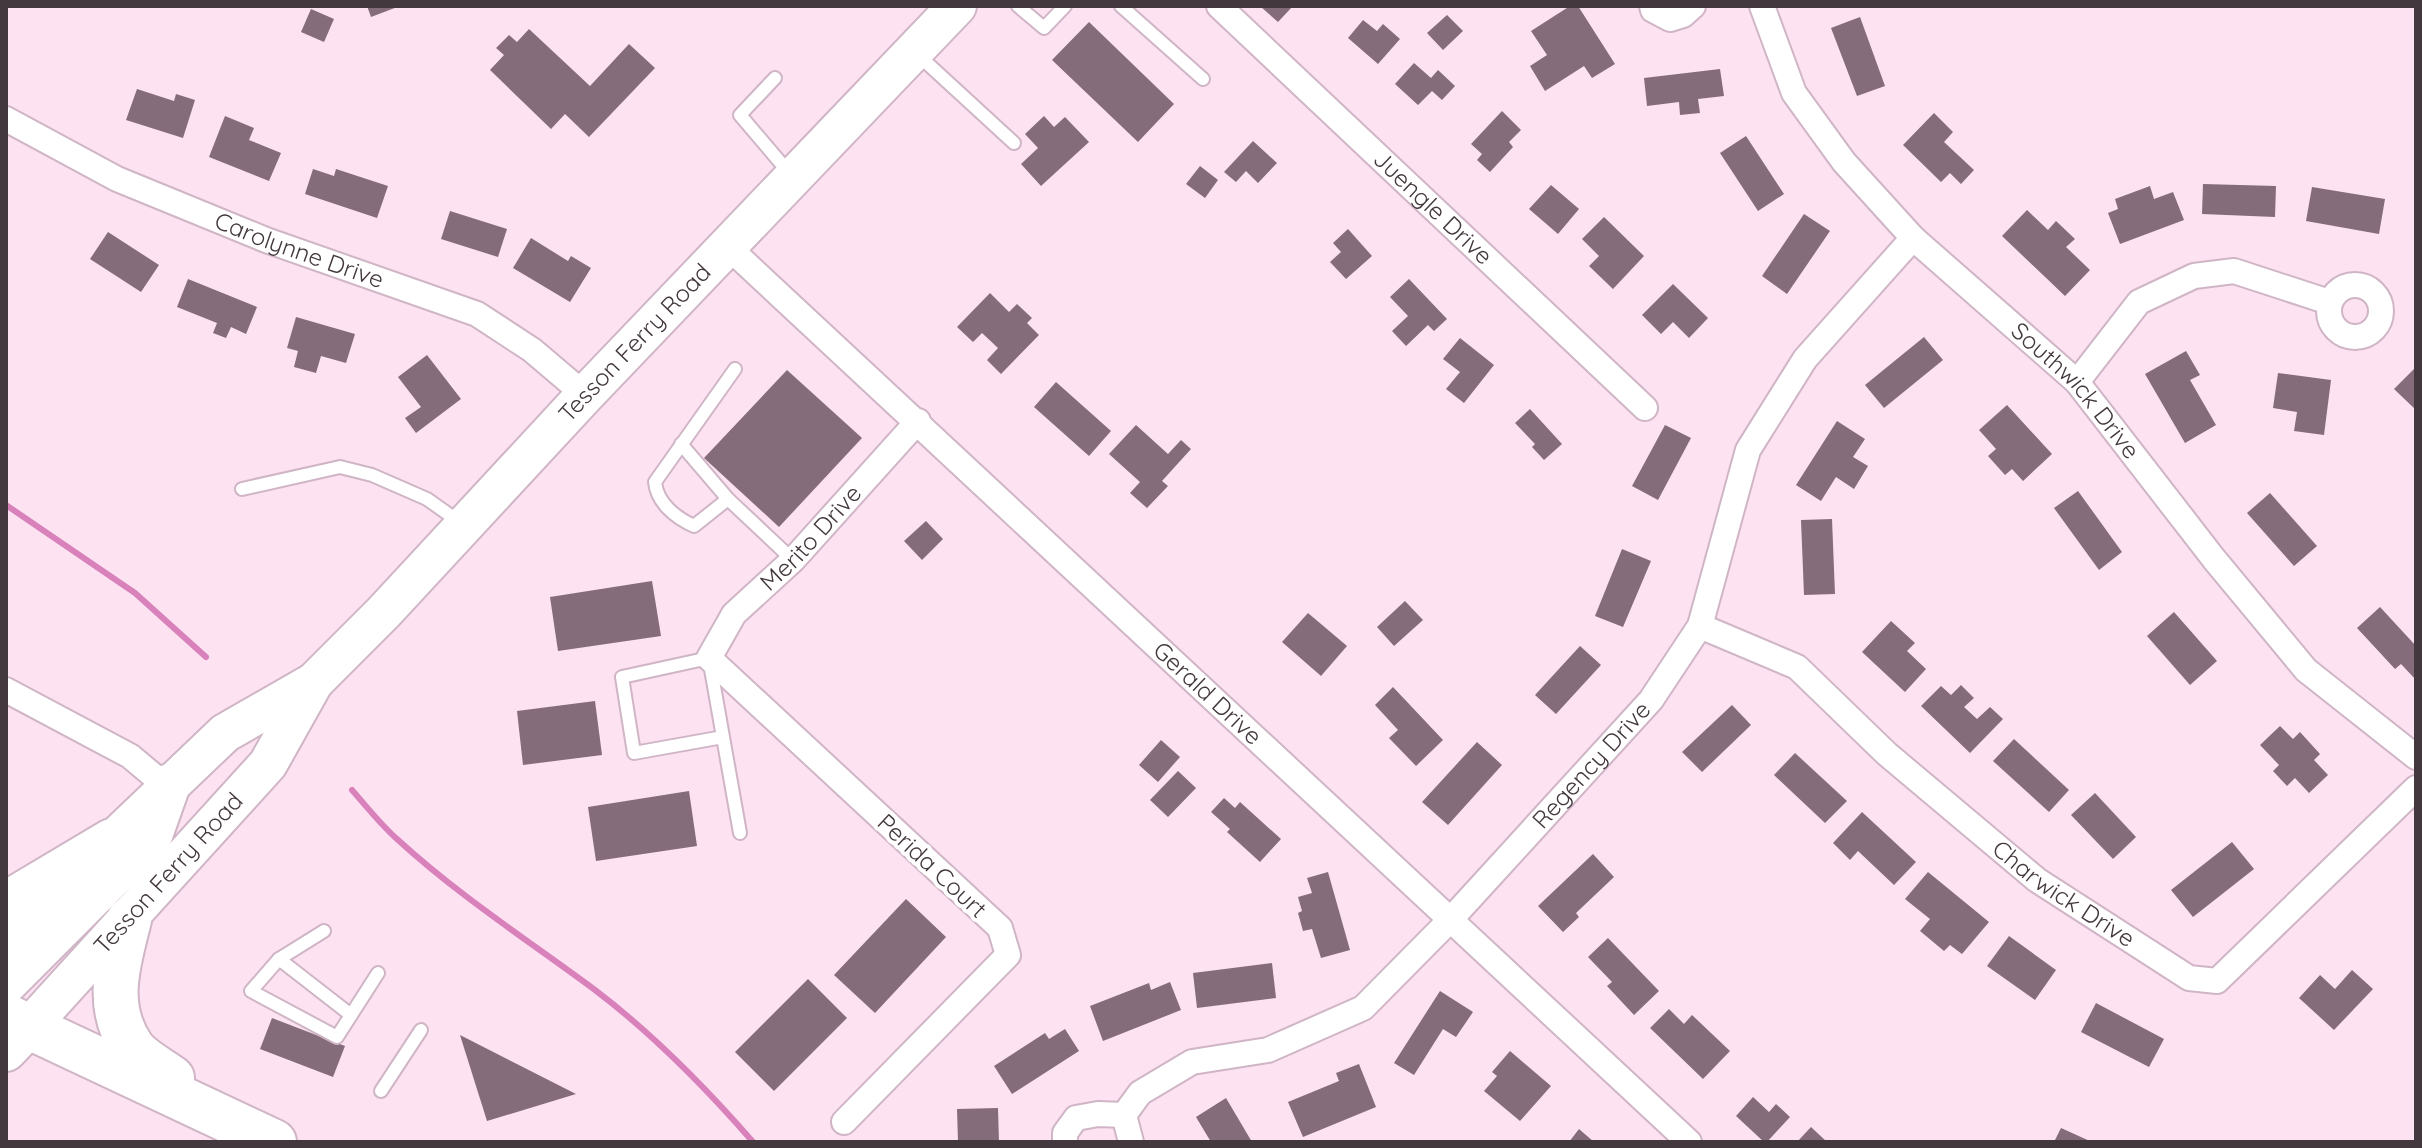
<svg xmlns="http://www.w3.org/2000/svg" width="2422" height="1148" font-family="Quicksand,sans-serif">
<rect width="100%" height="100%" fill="#fde2f2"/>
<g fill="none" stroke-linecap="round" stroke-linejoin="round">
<g stroke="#d881ba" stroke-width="6">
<path d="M6,505L135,593L206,657"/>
<path d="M352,790C367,807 381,825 397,839C459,896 529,941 595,990C653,1034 706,1088 753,1142"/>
</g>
</g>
<g fill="#846c7b">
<path d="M367,6H400L371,17Z"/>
<path d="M1260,6H1293L1278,22Z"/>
<path d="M1570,6H1578L1615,64L1592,78L1584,66L1545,91L1530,66L1547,55L1531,31Z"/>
<path d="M311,9L334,19L324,42L301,32Z"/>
<path d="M1447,15L1463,31L1443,50L1427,33Z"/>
<path d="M1860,17L1885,86L1857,96L1831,28Z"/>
<path d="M1363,20L1377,31L1383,24L1400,39L1378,64L1348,38Z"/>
<path d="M1089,22L1174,104L1138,142L1052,60Z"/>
<path d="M529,29L590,86L629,44L655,68L589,137L565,114L551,129L490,70L504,55L496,48L509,35L517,42Z"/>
<path d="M1414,63L1431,78L1438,70L1455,86L1442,100L1432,91L1418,105L1395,84Z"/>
<path d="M1720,69L1724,96L1698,99L1700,113L1680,115L1679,102L1647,106L1644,78Z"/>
<path d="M137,89L174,101L176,94L195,100L183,138L126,120Z"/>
<path d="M1502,111L1521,130L1509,142L1513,147L1490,172L1477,160L1482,154L1471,144Z"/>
<path d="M1934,113L1953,132L1944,142L1974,170L1961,184L1950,173L1941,182L1903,145Z"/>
<path d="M225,116L254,128L249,140L281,153L269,181L209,157Z"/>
<path d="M1044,116L1054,127L1065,117L1089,142L1041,186L1021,164L1038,148L1025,134Z"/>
<path d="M1746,136L1784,194L1758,211L1720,153Z"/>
<path d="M1253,141L1277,163L1258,183L1246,171L1236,182L1224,172Z"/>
<path d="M1200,166L1218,180L1205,198L1186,184Z"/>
<path d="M313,169L334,176L336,169L388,186L377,218L305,194Z"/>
<path d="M2203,184L2276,186L2275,217L2202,214Z"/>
<path d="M1551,185L1579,209L1558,234L1529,209Z"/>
<path d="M2150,186L2154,199L2173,192L2184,220L2120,244L2108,213L2118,209L2115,199Z"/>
<path d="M2312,187L2385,199L2379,234L2306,221Z"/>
<path d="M2027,210L2048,230L2056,221L2075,239L2066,247L2090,270L2065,296L2002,236Z"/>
<path d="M450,211L507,229L498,257L441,239Z"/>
<path d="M1804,214L1830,231L1787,294L1762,276Z"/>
<path d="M1604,217L1644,256L1613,289L1589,266L1599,256L1582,239Z"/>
<path d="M1348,229L1372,256L1346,279L1330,262L1341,252L1333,243Z"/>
<path d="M108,232L159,265L141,292L90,259Z"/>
<path d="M531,238L568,261L571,256L591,268L570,302L513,268Z"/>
<path d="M188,279L257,307L246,334L231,327L226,338L213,333L217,323L177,307Z"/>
<path d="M1409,279L1447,319L1434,331L1428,325L1406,346L1392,331L1408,316L1390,297Z"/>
<path d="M1673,284L1708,318L1689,338L1673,322L1661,334L1642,315Z"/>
<path d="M990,293L1009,312L1017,304L1032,318L1027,323L1039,335L1001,374L987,360L998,348L982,333L973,342L957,327Z"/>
<path d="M296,317L355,334L346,363L321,356L316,373L294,367L298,351L287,348Z"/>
<path d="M1924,337L1943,360L1884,408L1865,385Z"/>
<path d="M1460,338L1494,365L1464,403L1446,389L1460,372L1443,359Z"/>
<path d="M2186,351L2200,375L2190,380L2216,425L2185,443L2145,374Z"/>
<path d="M427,355L461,399L416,433L405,418L421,407L398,377Z"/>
<path d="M2416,367V410L2394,389Z"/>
<path d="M787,370L862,438L779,527L704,458Z"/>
<path d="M2278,373L2331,380L2324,435L2294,431L2297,412L2273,408Z"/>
<path d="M1056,382L1111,431L1089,456L1034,407Z"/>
<path d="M2007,405L2052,454L2023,481L2012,469L2005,475L1988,456L1996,449L1979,430Z"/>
<path d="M1530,409L1562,444L1544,460L1532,447L1535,444L1515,423Z"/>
<path d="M1837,421L1865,439L1853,457L1868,466L1854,489L1836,477L1821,501L1796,485Z"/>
<path d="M1136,425L1168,454L1181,440L1191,449L1162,481L1168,486L1147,508L1130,493L1140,482L1109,454Z"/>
<path d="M1665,425L1691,438L1658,500L1632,486Z"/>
<path d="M2078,491L2122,552L2099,570L2054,508Z"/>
<path d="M2270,493L2317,546L2294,566L2247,513Z"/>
<path d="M1832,519L1835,594L1804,595L1801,520Z"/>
<path d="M926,521L943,539L922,560L904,541Z"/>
<path d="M1622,549L1651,561L1623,627L1595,616Z"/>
<path d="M652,581L661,636L558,651L550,597Z"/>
<path d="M1405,601L1423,620L1394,646L1377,627Z"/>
<path d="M2380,607L2416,646V680L2401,664L2395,669L2357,628Z"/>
<path d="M2174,612L2217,661L2190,685L2147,636Z"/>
<path d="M1308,613L1347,646L1321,676L1282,642Z"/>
<path d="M1891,621L1915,643L1907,651L1926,669L1905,692L1862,652Z"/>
<path d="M1580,646L1601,665L1556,714L1535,695Z"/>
<path d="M1961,685L1974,698L1964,707L1977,719L1990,707L2003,719L1970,753L1921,706L1941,686L1951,695Z"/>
<path d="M1393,687L1443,740L1416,766L1389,738L1398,730L1375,705Z"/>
<path d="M595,701L602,755L523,765L517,711Z"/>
<path d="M1732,705L1751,725L1702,772L1682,752Z"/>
<path d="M2280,726L2293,739L2300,732L2320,754L2314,760L2328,775L2309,793L2295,778L2287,786L2273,771L2279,765L2260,745Z"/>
<path d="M2014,739L2069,790L2049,812L1993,761Z"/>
<path d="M1161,740L1180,757L1158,782L1139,765Z"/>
<path d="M1477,742L1502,765L1448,825L1422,802Z"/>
<path d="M1795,753L1847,801L1825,823L1774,775Z"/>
<path d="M1178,771L1196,788L1168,817L1150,800Z"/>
<path d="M689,791L697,846L596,861L588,807Z"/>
<path d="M2095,793L2136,837L2113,859L2071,815Z"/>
<path d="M1224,798L1235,808L1240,802L1281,839L1260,862L1227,832L1230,829L1211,812Z"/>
<path d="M1862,812L1916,862L1894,885L1858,851L1850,860L1833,843Z"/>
<path d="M2232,842L2254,869L2193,917L2171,890Z"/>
<path d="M1593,854L1614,877L1576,913L1579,917L1563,932L1538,906Z"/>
<path d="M1328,872L1350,950L1321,958L1312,929L1303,931L1298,913L1302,911L1298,897L1312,893L1307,878Z"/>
<path d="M1928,872L1989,922L1962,954L1950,945L1944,951L1920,931L1930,919L1905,899Z"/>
<path d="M906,899L946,937L875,1013L834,975Z"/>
<path d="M2009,936L2056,970L2035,1000L1987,966Z"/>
<path d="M1608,938L1659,991L1634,1015L1607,986L1612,982L1588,957Z"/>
<path d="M1272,963L1276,998L1197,1008L1193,973Z"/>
<path d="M2352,970L2373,989L2334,1030L2299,998L2320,975L2335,989Z"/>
<path d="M808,979L847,1018L774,1091L735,1052Z"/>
<path d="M1170,982L1181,1010L1103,1041L1090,1006L1149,983L1151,990Z"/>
<path d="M1440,991L1473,1012L1456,1037L1443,1029L1414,1075L1394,1063Z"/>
<path d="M2096,1003L2164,1039L2149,1067L2081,1032Z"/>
<path d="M1669,1009L1684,1024L1692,1015L1730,1051L1703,1079L1650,1028Z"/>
<path d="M272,1018L345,1046L333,1077L260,1049Z"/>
<path d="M1065,1029L1079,1051L1012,1094L994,1066L1045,1033L1049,1039Z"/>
<path d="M460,1035L576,1094L487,1121Z"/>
<path d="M1510,1051L1551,1086L1520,1121L1484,1091L1497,1076L1492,1072Z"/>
<path d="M1359,1064L1376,1107L1303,1137L1288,1102L1339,1081L1336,1073Z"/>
<path d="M1753,1097L1769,1112L1776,1104L1790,1117L1767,1142H1764L1736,1116Z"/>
<path d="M1226,1098L1252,1142H1211L1196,1117Z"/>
<path d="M998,1108L999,1142H958L957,1109Z"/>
<path d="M1811,1127L1827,1142H1797Z"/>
<path d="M2061,1128L2092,1142H2054Z"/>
<path d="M1579,1129L1594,1142H1569Z"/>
</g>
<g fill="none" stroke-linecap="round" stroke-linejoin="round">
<defs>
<g id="service">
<path d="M1018,6L1044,28L1065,6"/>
<path d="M1121,6L1203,79"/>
<path d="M916,53L1014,143"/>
<path d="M775,78L740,115L791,175"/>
<path d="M735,369L655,482C657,503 676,518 694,526L728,499L793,560"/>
<path d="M681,444L728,499"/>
<path d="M242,489L340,467L372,475L427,499L461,523"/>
<path d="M723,737L634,753L622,677L709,658L740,833"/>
<path d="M324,931L279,959L251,991L337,1037L378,973"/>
<path d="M279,959L351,1015"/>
<path d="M381,1091L421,1030"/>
</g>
<g id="minor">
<path id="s1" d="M1219,6L1645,408"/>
<path d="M1652,6L1653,10L1670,19L1683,15L1693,6"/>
<path id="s2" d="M1762,6L1794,93L1844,162L1913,238L2077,382L2214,559L2306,670L2416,757"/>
<path id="s3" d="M6,119L117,179L266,240L477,314L532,350L585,395"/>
<path id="s4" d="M726,245L1689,1142"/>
<circle cx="2355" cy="311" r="26"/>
<path d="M2077,382L2139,302L2194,276L2234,271L2329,302"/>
<path id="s5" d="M1700,626L1797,667L1887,754L2037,880L2189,978L2217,981L2416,788"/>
<path d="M6,690L130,756L167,787"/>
<path id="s6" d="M844,1122L1008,955L1000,928L709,658L734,614L793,560L918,421"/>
<path d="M1065,1142V1133L1076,1118L1098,1114L1124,1115"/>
<path id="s7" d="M1131,1142L1124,1115L1140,1093L1192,1062L1268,1050L1363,1008L1452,918L1651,700L1700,626L1748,450L1805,359L1913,238"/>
</g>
<g id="primary">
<path id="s8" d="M6,942L225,733L314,682L383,613L585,395L957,6"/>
<path id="s9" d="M30,1026L268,764L314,682"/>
</g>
<path id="trunk" d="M6,1051L30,1026"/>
<g id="motorway">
<path d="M6,904L112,841"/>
<path d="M129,920C118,963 104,1006 132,1047C140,1059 160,1069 172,1078"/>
<path d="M6,981L149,838L167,787"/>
<path d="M6,1016L274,1142"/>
</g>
</defs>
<use href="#service" stroke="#cfb5c5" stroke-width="16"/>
<use href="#minor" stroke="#cfb5c5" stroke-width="28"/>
<use href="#primary" stroke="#cfb5c5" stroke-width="42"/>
<use href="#trunk" stroke="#cfb5c5" stroke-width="44"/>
<use href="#motorway" stroke="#cfb5c5" stroke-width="48"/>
<use href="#service" stroke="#fff" stroke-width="12"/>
<use href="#minor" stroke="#fff" stroke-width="24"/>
<use href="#primary" stroke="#fff" stroke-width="38"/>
<use href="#trunk" stroke="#fff" stroke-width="40"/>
<use href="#motorway" stroke="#fff" stroke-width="44"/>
</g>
<g text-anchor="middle" stroke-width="8" stroke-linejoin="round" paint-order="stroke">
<g font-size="24" fill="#43383e" stroke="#fff">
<text dy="8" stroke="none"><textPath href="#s1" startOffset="294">Juengle Drive</textPath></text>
<text dy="8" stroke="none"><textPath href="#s3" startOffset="322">Carolynne Drive</textPath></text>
<text dy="8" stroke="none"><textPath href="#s8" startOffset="872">Tesson Ferry Road</textPath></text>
<text dy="8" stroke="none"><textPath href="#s2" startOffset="504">Southwick Drive</textPath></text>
<text dy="8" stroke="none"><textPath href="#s6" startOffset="818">Merito Drive</textPath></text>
<text dy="8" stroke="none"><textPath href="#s4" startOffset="658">Gerald Drive</textPath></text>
<text dy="8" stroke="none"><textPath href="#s7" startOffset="630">Regency Drive</textPath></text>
<text transform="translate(932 866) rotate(43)" y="8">Perida Court</text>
<text dy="8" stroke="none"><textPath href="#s9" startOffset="206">Tesson Ferry Road</textPath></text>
<text dy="8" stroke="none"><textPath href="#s5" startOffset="456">Charwick Drive</textPath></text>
</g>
</g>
<rect width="2422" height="1148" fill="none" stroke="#43383e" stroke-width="16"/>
</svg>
